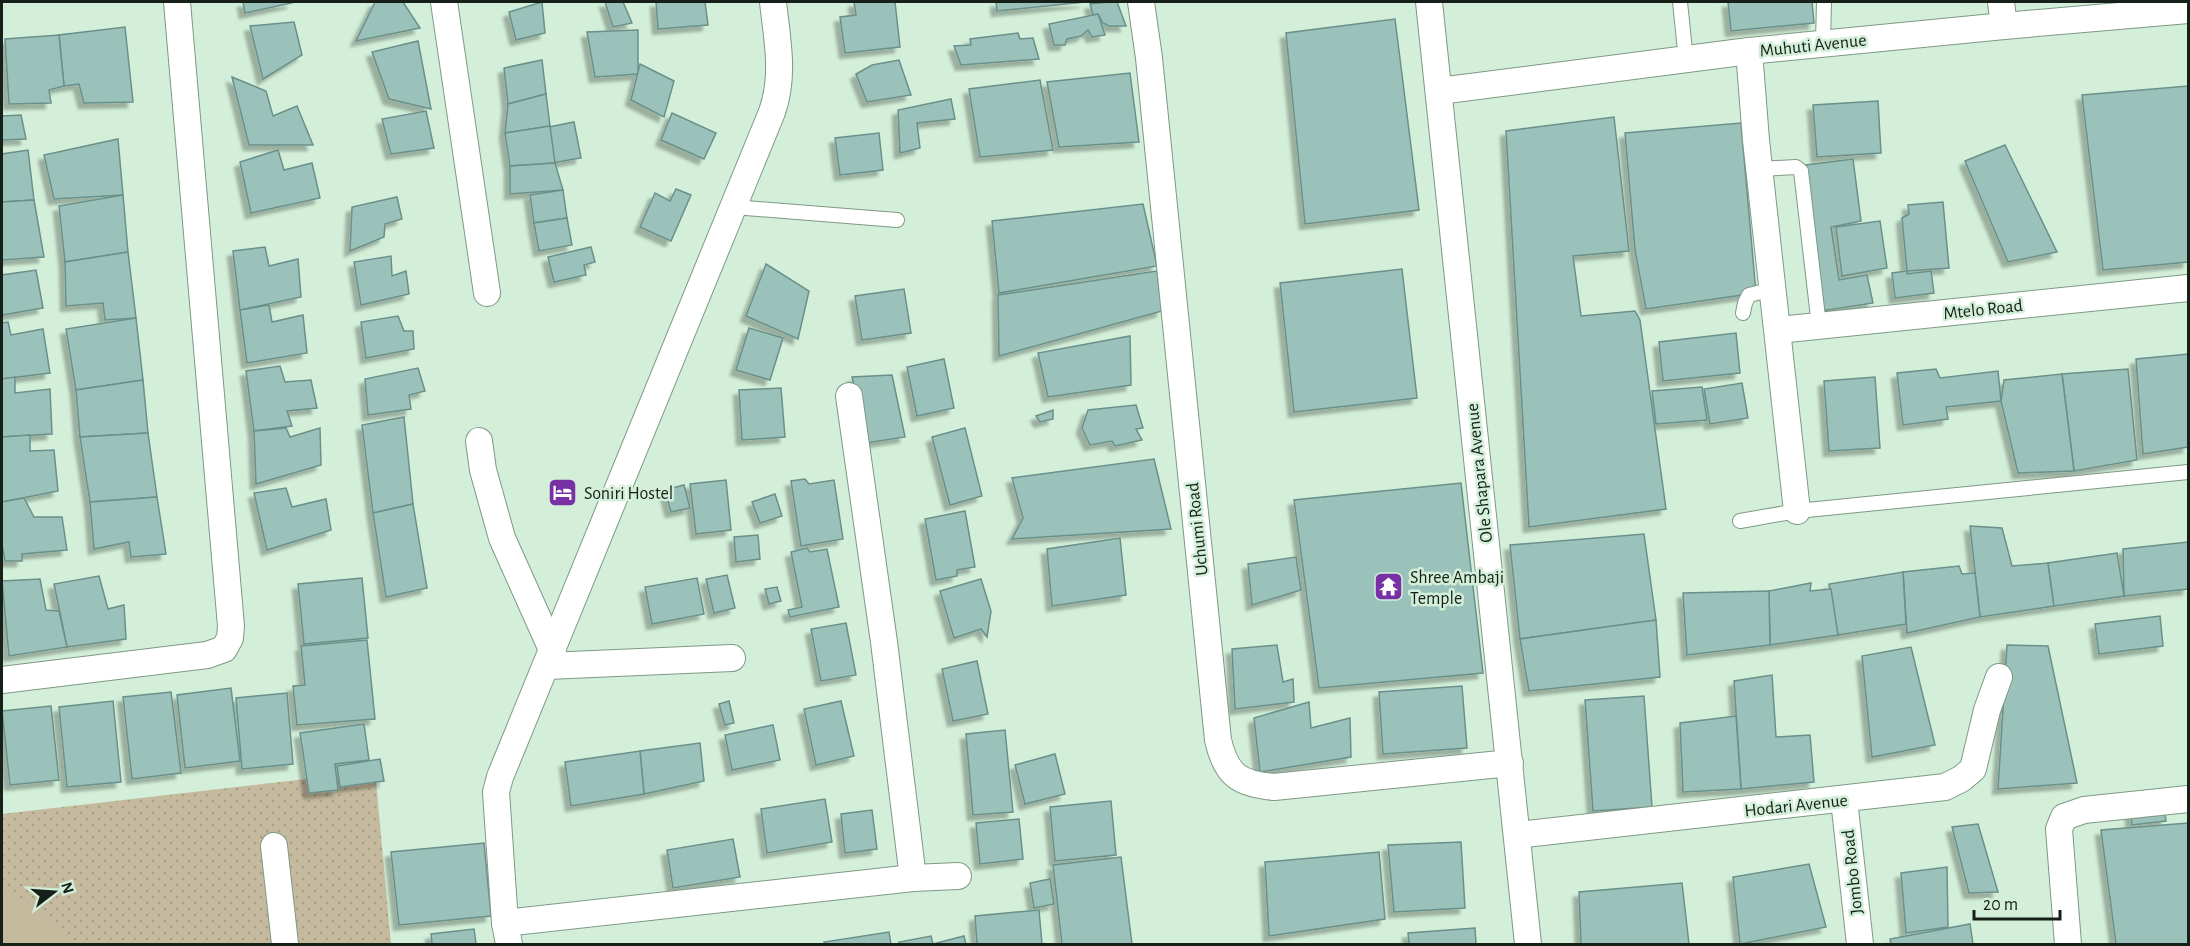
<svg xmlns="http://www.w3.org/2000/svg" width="2190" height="946" font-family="'Alegreya Sans',sans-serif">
<defs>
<pattern id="grass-dots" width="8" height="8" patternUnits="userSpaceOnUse" patternTransform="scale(1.5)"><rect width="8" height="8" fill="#c5ba9e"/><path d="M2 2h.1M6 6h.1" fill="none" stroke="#a8a087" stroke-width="1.8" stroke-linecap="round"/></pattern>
<filter id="shadow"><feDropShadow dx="-5.5" dy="5.5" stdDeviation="1.5" flood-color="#0004"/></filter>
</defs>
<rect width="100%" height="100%" fill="#d3efd9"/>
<path fill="url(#grass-dots)" d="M375,771L391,944H2V814Z"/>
<path fill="#c5ba9e" d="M2,887L53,918L73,944H2Z"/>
<g fill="#9bc1bb" stroke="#6b908a" stroke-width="1.5" filter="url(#shadow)">
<path d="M243,2H292V3L245,13Z"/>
<path d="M375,2H403L420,28L356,41Z"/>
<path d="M542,2L545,33L516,40L509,12Z"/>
<path d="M605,2H623L632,23L613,27Z"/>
<path d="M656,2H705L708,25L658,29Z"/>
<path d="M854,2H895L900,47L845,53L840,17L856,15Z"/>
<path d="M996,2H1085L997,11Z"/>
<path d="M1109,2H1117L1126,26H1109L1103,23L1098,14L1093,15L1090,4Z"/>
<path d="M1728,2H1812L1814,23L1731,31Z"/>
<path d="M1098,14L1105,35L1092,37L1088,30L1081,36L1067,39L1065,45H1054L1049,24Z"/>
<path d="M1395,19L1419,210L1305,224L1286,33Z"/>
<path d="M294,22L302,55L263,79L250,26Z"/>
<path d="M125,27L133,102L84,103L79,84L64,86L59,35Z"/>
<path d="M638,30V74L595,77L587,32Z"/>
<path d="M1018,33L1020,39L1033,38L1039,59L961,65L954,46L971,45L970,39Z"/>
<path d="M59,35L64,86L49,90L51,103L9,104L5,39Z"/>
<path d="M418,41L431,109L389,99L372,52Z"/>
<path d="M542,60L546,94L508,104L504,68Z"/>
<path d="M899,60L911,95L867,102L856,74L872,65Z"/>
<path d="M640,64L674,81L664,117L631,100Z"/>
<path d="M1130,73L1139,142L1059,147L1047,82Z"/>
<path d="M232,77L266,91L273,116L297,106L313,145H249Z"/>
<path d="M1040,80L1053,150L980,157L969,89Z"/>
<path d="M2188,86V262L2103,270L2082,95Z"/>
<path d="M546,94L550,126L505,133L508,104Z"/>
<path d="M951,99L955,119L917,123L920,148L900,153L898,110Z"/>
<path d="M1878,101L1881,153L1817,157L1813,105Z"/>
<path d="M426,111L434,148L391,154L382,119Z"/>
<path d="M672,113L716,133L704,159L661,140Z"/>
<path d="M21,115L26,139L2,140V116Z"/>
<path d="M1614,117L1629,251L1573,256L1581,316L1635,311L1640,320L1666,509L1529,527L1506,131Z"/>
<path d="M574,122L581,158L546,164L539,129Z"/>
<path d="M1741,123L1756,293L1646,309L1635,250L1625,133Z"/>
<path d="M550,126L555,163L510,166L505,133Z"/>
<path d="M879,133L883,170L840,175L835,138Z"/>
<path d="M118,139L123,195L54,199L44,155Z"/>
<path d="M2005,145L2057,252L2008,262L1965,161Z"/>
<path d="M28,150L34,200L2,202V154Z"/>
<path d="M278,150L284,170L312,163L320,198L251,213L240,162Z"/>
<path d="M1853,159L1861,221L1831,227L1839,280L1867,275L1873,303L1821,311L1806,165Z"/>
<path d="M555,163L563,190L510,194V166Z"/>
<path d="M676,189L691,195L671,241L640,227L655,193L670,201Z"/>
<path d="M563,190L567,218L534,223L530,195Z"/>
<path d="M123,195L128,252L65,262L59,206Z"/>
<path d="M397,197L402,219L385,224L384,237L350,251L352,207Z"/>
<path d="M34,200L44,257L2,260V202Z"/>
<path d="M1943,202L1949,268L1907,271L1902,218L1909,214L1908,205Z"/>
<path d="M1143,204L1157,266L999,293L992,221Z"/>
<path d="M567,218L572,245L539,251L534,223Z"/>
<path d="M1880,221L1887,268L1842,276L1836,227Z"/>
<path d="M265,247L269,266L298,259L301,297L240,310L233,251Z"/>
<path d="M591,247L595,262L584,265L586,275L554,282L548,257Z"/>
<path d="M128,252L136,318L105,320L103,303L66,306L65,262Z"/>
<path d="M391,256L392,276L406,271L409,294L361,305L354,262Z"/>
<path d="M766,264L809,291L798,339L746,316Z"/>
<path d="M1402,269L1417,398L1294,412L1280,283Z"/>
<path d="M36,270L43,308L2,315V275Z"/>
<path d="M1157,271L1162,311L999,356L998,295Z"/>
<path d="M1907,271V274L1931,271L1934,293L1895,298L1892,273Z"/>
<path d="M904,289L911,333L862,340L855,296Z"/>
<path d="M269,305L272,322L303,315L307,353L247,363L240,310Z"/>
<path d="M398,316L404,331H413L414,349L366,358L361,322Z"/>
<path d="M136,318L143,380L76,390L66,329Z"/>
<path d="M8,322L11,335L43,329L50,373L2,379V323Z"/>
<path d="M749,328L783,338L770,380L736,370Z"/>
<path d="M1736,333L1740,373L1663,381L1659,342Z"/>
<path d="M1130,336L1131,385L1048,397L1038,353Z"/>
<path d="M2188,354V447L2143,454L2136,359Z"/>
<path d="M944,359L954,408L917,416L907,367Z"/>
<path d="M280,366L285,382L311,380L317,408L287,411L292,426L254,431L246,371Z"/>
<path d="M418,368L425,391L409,395L411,409L368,415L365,379Z"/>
<path d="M1936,369L1940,378L1998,371L2001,401L1946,407L1948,419L1903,425L1897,373Z"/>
<path d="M2128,369L2137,460L2074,471L2062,374Z"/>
<path d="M2062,374L2074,471L2018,473L2001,401L2004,380Z"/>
<path d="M892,375L905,437L866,443L852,377Z"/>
<path d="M15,377V393L50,389L52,434L2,437V379Z"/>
<path d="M1875,377L1880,448L1829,451L1824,381Z"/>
<path d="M143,380L148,433L80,437L76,390Z"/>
<path d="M1742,383L1748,418L1710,424L1704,389Z"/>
<path d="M1702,387L1707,420L1656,424L1652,391Z"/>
<path d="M781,388L785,437L742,440L739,390Z"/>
<path d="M1136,405L1143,428L1136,429L1142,440L1115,446L1112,441L1090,445L1082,428L1088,410Z"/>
<path d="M1053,410V419L1040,422L1036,416Z"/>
<path d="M404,417L413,504L373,513L362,425Z"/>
<path d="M286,428L290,437L320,428L321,465L256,484L254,431Z"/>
<path d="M965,428L982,496L950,505L932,437Z"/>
<path d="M148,433L157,497L90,502L80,437Z"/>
<path d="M30,435V451L54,450L58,491L2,502V437Z"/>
<path d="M1154,459L1171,529L1012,539L1023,518L1012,478Z"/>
<path d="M805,479L809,484L834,480L843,539L801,546L791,481Z"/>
<path d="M726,480L731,530L696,534L690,484Z"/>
<path d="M1461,483L1483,673L1319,688L1294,500Z"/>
<path d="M684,485L690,508L671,512L665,490Z"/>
<path d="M286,488L292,507L326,499L331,530L267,550L254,493Z"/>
<path d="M775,494L782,516L760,523L752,502Z"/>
<path d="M157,497L166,554L131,557L129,542L94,549L90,502Z"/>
<path d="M24,498L34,517H62L67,550L22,554V561H5L2,544V502Z"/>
<path d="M413,504L427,588L386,597L373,513Z"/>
<path d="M965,511L975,567L957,570V576L936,580L925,519Z"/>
<path d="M1970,526L2002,528L2012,566L2048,563L2054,606L1980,617Z"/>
<path d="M1644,534L1656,620L1520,639L1510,545Z"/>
<path d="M758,535L760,559L736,562L734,537Z"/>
<path d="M1120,538L1126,595L1052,606L1047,549Z"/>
<path d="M2188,542V589L2124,596L2123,549Z"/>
<path d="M807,548L810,552L827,549L839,607L790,617L788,610L802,607L791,552Z"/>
<path d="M2117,553L2124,596L2054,606L2048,563Z"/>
<path d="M1296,557L1301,590L1252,605L1248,564Z"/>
<path d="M1959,566L1962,574L1975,573L1980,617L1907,633L1903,572Z"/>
<path d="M1903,572L1906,624L1838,635L1829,584Z"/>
<path d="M727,575L735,608L714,613L706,579Z"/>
<path d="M99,576L108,609L124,605L126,639L67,647L54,584Z"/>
<path d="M362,578L368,638L304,644L298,584Z"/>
<path d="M697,578L704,614L652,624L645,587Z"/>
<path d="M40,579L46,610L59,611L67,647L9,656L2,581Z"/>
<path d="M981,579L991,611L987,637L981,629L954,638L940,591Z"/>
<path d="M1811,583L1810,591L1831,589L1838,635L1770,645L1769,591Z"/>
<path d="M777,587L781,601L769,604L765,589Z"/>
<path d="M1769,591L1770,645L1687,655L1683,593Z"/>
<path d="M2160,616L2163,646L2099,654L2095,624Z"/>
<path d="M1656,620L1660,677L1529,691L1520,639Z"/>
<path d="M846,623L856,675L821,681L811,629Z"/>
<path d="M367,640L375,719L297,725L293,686L305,685L301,646Z"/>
<path d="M1277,645L1283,682L1293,679L1294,702L1235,709L1232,649Z"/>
<path d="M2007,645L2048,646L2077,783L1998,789Z"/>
<path d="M1911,647L1935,745L1872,757L1862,656Z"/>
<path d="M977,661L988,714L953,721L942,669Z"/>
<path d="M1772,675L1776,737L1810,735L1814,782L1741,789L1734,681Z"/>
<path d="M1462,686L1467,748L1383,754L1379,692Z"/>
<path d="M231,688L240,761L185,768L177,695Z"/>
<path d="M171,692L181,773L132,779L123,697Z"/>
<path d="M287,693L293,764L242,769L236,698Z"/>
<path d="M1644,696L1652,807L1593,811L1585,700Z"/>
<path d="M113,701L121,782L67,787L59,707Z"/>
<path d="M729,701L734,723L725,725L719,704Z"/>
<path d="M841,701L854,756L816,765L804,709Z"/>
<path d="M1309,702L1311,728L1350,718L1351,757L1260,772L1254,718Z"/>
<path d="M51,706L59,780L10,785L2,711Z"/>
<path d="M1736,716L1741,789L1683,792L1680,723Z"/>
<path d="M364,724L369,760L335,764L338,790L309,793L300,733Z"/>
<path d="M773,725L780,760L732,770L725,735Z"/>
<path d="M1005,730L1013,812L973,815L966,734Z"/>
<path d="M700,743L704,781L644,794L640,751Z"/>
<path d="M640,751L644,794L571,806L565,762Z"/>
<path d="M1055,754L1065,794L1025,804L1015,765Z"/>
<path d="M380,759L384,781L340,787L337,766Z"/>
<path d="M825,799L832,842L767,853L761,809Z"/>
<path d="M1111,801L1116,855L1055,861L1050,807Z"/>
<path d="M2164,804L2166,821L2132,825L2130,808Z"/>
<path d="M872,810L877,849L845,853L841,814Z"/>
<path d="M1019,819L1023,859L980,864L976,823Z"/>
<path d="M2188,823V944H2116L2101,830Z"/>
<path d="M1978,824L1998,892L1969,893L1952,827Z"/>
<path d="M733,839L740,877L673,888L667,850Z"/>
<path d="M1461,842L1465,908L1394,912L1388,845Z"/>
<path d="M484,843L491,916L399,925L391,852Z"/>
<path d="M1379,852L1385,919L1269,936L1265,862Z"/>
<path d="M1121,857L1132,944H1062L1053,865Z"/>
<path d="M1809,864L1826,927L1740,944L1733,877Z"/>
<path d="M1947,867L1948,927L1906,933L1901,873Z"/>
<path d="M1050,879L1054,904L1034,908L1030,883Z"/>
<path d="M1682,883L1689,944H1581L1579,892Z"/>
<path d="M1039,910L1042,944H977L975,916Z"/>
<path d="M1970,924L1973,944H1891L1890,939Z"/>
<path d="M1475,928L1476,944H1409L1408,933Z"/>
<path d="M474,929L476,944H432L431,934Z"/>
<path d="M889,932L891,944H825L824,942Z"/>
<path d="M931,936L933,944H899V942Z"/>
<path d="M964,936L966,944H933Z"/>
</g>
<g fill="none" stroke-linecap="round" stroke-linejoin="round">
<defs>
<g id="lane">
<path d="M1680,2L1686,60"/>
<path d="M1823,43L1824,2"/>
<path d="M1759,169L1796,167L1801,171L1819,326"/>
<path d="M733,207L897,220"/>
<path d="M1743,313L1745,303L1749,295L1773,289"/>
<path d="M1740,521L1797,511L2188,472"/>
</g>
<g id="street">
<path d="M444,2L487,293"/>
<path d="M1141,2L1149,58L1218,740C1226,775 1239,784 1274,787L1510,763"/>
<path d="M1429,2L1528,944"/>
<path d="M2001,2L2004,26"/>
<path d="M1749,51L1756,140L1797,511"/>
<path d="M1439,91L1749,51L2004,26L2188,10"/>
<path d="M1778,330L2188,288"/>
<path d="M849,396L884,642L913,878"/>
<path d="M479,441L483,470L502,538L553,652"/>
<path d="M547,666L732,658"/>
<path d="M2,680L207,655L224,649L230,638L231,626L177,2"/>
<path d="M1844,800L1860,944"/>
<path d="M1517,835L1945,787L1961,779L1973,769L1987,710L1999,677"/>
<path d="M274,846L285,944"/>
<path d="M505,923L913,878L958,876"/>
<path d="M509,944L505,923L496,792L500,777L772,112C785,75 777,39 773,2"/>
<path d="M2068,944L2059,829L2064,817L2084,810L2188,799"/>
</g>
</defs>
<use href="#lane" stroke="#7e9984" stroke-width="16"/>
<use href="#street" stroke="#7e9984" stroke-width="28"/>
<use href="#lane" stroke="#fff" stroke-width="14"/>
<use href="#street" stroke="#fff" stroke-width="26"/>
</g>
<defs>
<symbol id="hotel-square" viewBox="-11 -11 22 22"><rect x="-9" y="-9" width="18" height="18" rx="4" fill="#7831a4" stroke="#d3efd9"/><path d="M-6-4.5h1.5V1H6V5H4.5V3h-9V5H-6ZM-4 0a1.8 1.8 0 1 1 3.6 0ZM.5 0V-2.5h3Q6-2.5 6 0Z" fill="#fff"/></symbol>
<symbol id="temple-square" viewBox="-11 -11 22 22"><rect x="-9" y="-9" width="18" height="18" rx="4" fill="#7831a4" stroke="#d3efd9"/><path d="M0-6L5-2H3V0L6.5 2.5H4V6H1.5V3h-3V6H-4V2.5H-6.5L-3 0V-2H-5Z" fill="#fff"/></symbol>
</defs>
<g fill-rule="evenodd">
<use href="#hotel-square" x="546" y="476" width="33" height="33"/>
<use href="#temple-square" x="1372" y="570" width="33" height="33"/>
</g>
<g text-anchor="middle" stroke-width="5" stroke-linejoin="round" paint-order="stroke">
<g font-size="18" fill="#162018" stroke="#d3efd9">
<text transform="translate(1813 45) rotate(-6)" y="6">Muhuti Avenue</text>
<text transform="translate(1983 309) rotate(-6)" y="6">Mtelo Road</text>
<text transform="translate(1479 473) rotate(-96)" y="6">Ole Shapara Avenue</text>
<text transform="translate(1197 529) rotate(-96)" y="6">Uchumi Road</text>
<text transform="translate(1796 805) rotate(-6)" y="6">Hodari Avenue</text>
<text transform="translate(1852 872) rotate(-96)" y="6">Jombo Road</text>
</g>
<g font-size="18" fill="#162018" stroke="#d3efd9" text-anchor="start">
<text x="584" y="499">Soniri Hostel</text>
<text x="1410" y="583">Shree Ambaji<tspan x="1410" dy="21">Temple</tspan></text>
</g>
</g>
<rect width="2190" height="946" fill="none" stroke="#162018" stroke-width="6"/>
<g transform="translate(54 892) rotate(73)" stroke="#d3efd9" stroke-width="4.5" paint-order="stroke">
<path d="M0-4.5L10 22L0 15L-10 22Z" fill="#162018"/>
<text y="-9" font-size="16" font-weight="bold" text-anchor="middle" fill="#162018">N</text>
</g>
<path d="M1974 910v9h86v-9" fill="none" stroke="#162018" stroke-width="3"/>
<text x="1983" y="910" font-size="18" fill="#162018" stroke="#d3efd9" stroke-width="4.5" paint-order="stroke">20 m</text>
</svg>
